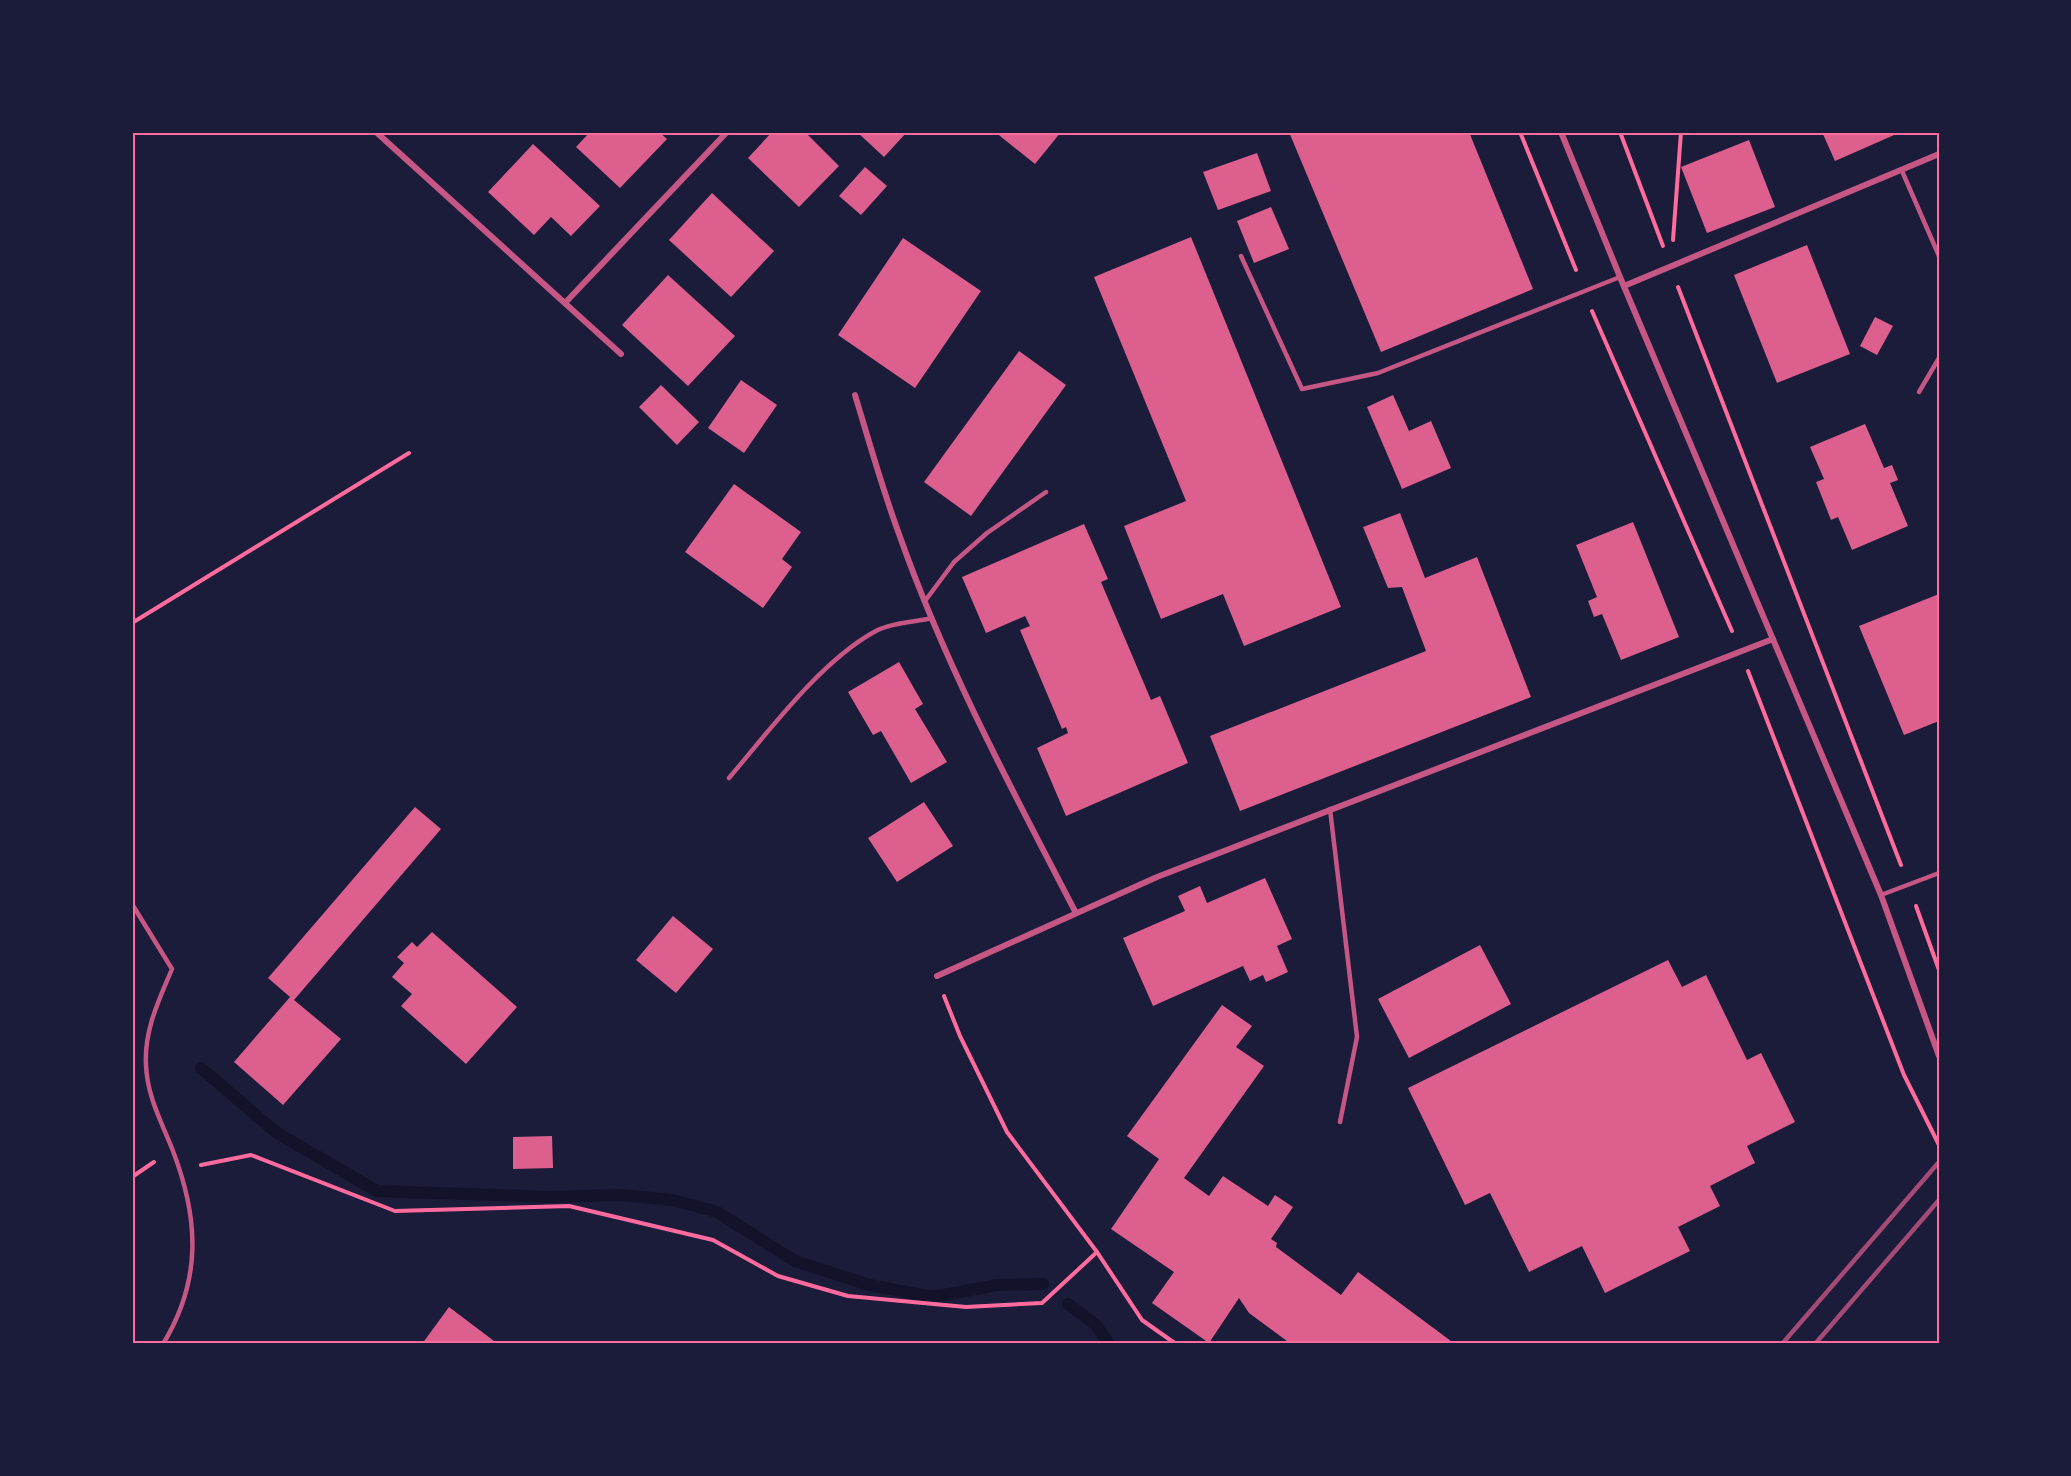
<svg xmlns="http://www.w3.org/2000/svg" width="2071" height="1476" font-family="'Playfair Display',serif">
<rect width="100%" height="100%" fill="#1b1b3a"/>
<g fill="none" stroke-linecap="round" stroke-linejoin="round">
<g stroke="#12122b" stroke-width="12">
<path d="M201,1068L277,1133L377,1191L551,1197L621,1195L673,1200L717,1212L795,1261L869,1285L933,1297L997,1285L1043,1284"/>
<path d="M1068,1304L1096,1325L1109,1344"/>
</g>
</g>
<g fill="#dd5f8e">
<path d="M590,132H659L667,139L620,188L576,147Z"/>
<path d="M772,132H805L839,166L799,207L748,158Z"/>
<path d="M857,132H907L884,157Z"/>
<path d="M995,132H1061L1035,164Z"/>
<path d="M1289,132H1469L1533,289L1381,352Z"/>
<path d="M1822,132H1901L1835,161Z"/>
<path d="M1749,140L1775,207L1707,233L1681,167Z"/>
<path d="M533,144L600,206L571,236L551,217L534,235L488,192Z"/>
<path d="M1257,153L1271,191L1218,210L1203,172Z"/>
<path d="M865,167L887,186L861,215L839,196Z"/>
<path d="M712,193L774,251L731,297L669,240Z"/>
<path d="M1271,207L1289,249L1254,263L1237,221Z"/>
<path d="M1191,237L1341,607L1244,646L1223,594L1161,619L1124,526L1186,501L1094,277Z"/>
<path d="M903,238L981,291L915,388L838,335Z"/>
<path d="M1807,245L1850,354L1777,383L1734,275Z"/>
<path d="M668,275L735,336L688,386L622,325Z"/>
<path d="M1875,317L1893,326L1877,355L1860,346Z"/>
<path d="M1019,351L1066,385L971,516L924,482Z"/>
<path d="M741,380L777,405L744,453L708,428Z"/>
<path d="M661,385L699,422L677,445L639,407Z"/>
<path d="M1393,395L1409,431L1431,421L1451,468L1402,489L1367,407Z"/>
<path d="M1865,424L1884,468L1892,465L1898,480L1890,483L1908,526L1852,550L1838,517L1831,520L1816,482L1824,479L1810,447Z"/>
<path d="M734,484L801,532L782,559L792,567L763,608L685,552Z"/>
<path d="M1400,513L1425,578L1477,557L1531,697L1240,811L1210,736L1426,651L1402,587L1388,588L1363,527Z"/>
<path d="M1633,522L1679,637L1621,660L1602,614L1594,617L1588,601L1597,597L1576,545Z"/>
<path d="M1084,524L1108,579L1101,582L1151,700L1160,696L1188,763L1066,816L1037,748L1068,733L1066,727L1062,729L1020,630L1030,626L1025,616L986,633L962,577Z"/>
<path d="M1939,594V721L1904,735L1859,626Z"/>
<path d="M899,662L923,704L915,709L947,762L911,783L881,731L873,735L848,692Z"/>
<path d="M924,802L953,846L897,882L868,838Z"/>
<path d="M415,807L441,829L294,1000L341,1039L283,1105L234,1062L290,997L268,978Z"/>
<path d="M1265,878L1292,939L1277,946L1288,972L1266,982L1263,975L1250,981L1243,966L1153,1006L1123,938L1185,911L1178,896L1200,886L1207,903Z"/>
<path d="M673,916L713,949L676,993L636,960Z"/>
<path d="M432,932L517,1007L466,1064L401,1006L412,994L392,977L404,963L397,957L412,942L417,947Z"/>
<path d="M1480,945L1511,1004L1409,1058L1378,999Z"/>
<path d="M1668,960L1682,987L1706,975L1747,1060L1761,1053L1795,1122L1747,1146L1755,1163L1710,1186L1720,1206L1678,1227L1690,1251L1605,1293L1582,1246L1529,1272L1490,1193L1465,1205L1408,1088Z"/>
<path d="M1222,1005L1252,1026L1236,1047L1264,1066L1184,1178L1209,1196L1223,1176L1268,1206L1275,1195L1293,1207L1271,1239L1277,1243L1276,1247L1341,1295L1358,1272L1455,1344H1291L1249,1313L1239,1298L1209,1343L1152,1303L1174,1272L1111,1229L1159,1159L1127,1136Z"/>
<path d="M552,1136L553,1168L513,1169V1137Z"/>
<path d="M449,1307L498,1344H422Z"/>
</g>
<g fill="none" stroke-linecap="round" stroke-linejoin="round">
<g stroke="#ff6b9d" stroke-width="4">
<path d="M1520,132L1576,270"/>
<path d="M1620,132L1663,246"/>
<path d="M1673,240L1681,132"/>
<path d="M1678,287L1901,865"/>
<path d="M1592,311L1732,631"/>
<path d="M132,623L409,453"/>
<path d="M1748,671L1904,1075L1939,1145"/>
<path d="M1916,906L1939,970"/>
<path d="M944,996L960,1036L1007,1132L1097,1252L1142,1320L1176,1344"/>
<path d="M201,1165L251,1155L395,1211L569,1206L713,1240L778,1276L848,1296L966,1307L1042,1303L1097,1252"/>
<path d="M132,1177L154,1162"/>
</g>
<g stroke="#c65784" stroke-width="4.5">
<path d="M1902,171L1939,256"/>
<path d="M1241,256L1302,389L1378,373L1620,277"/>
<path d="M1919,392L1939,358"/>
<path d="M925,601L954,562L987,533L1046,492"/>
<path d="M729,778C769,731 820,662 874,632C889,623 915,622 932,618"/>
<path d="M1330,809L1357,1037L1340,1122"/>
<path d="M1881,895L1939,873"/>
<path d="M132,904L172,969C159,1000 144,1030 146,1065C147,1096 162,1123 173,1151C199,1219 202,1280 163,1344"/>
</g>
<g stroke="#c65784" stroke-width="6">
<path d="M376,132L621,354"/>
<path d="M1561,132L1620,277L1881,895L1939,1056"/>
<path d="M1624,286L1939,154"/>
<path d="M565,303L727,132"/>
<path d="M855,395C869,441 882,488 899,534C945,665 1012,790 1076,913"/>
<path d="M937,976L1157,877L1773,639"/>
</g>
<g stroke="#a44b75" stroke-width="4.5">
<path d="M1782,1344L1939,1162"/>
<path d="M1815,1344L1939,1200"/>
</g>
</g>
<rect width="2071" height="1476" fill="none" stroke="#1b1b3a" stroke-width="267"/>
<rect x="134" y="134" width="1804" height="1208" fill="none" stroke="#ff6b9d" stroke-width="2"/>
</svg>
